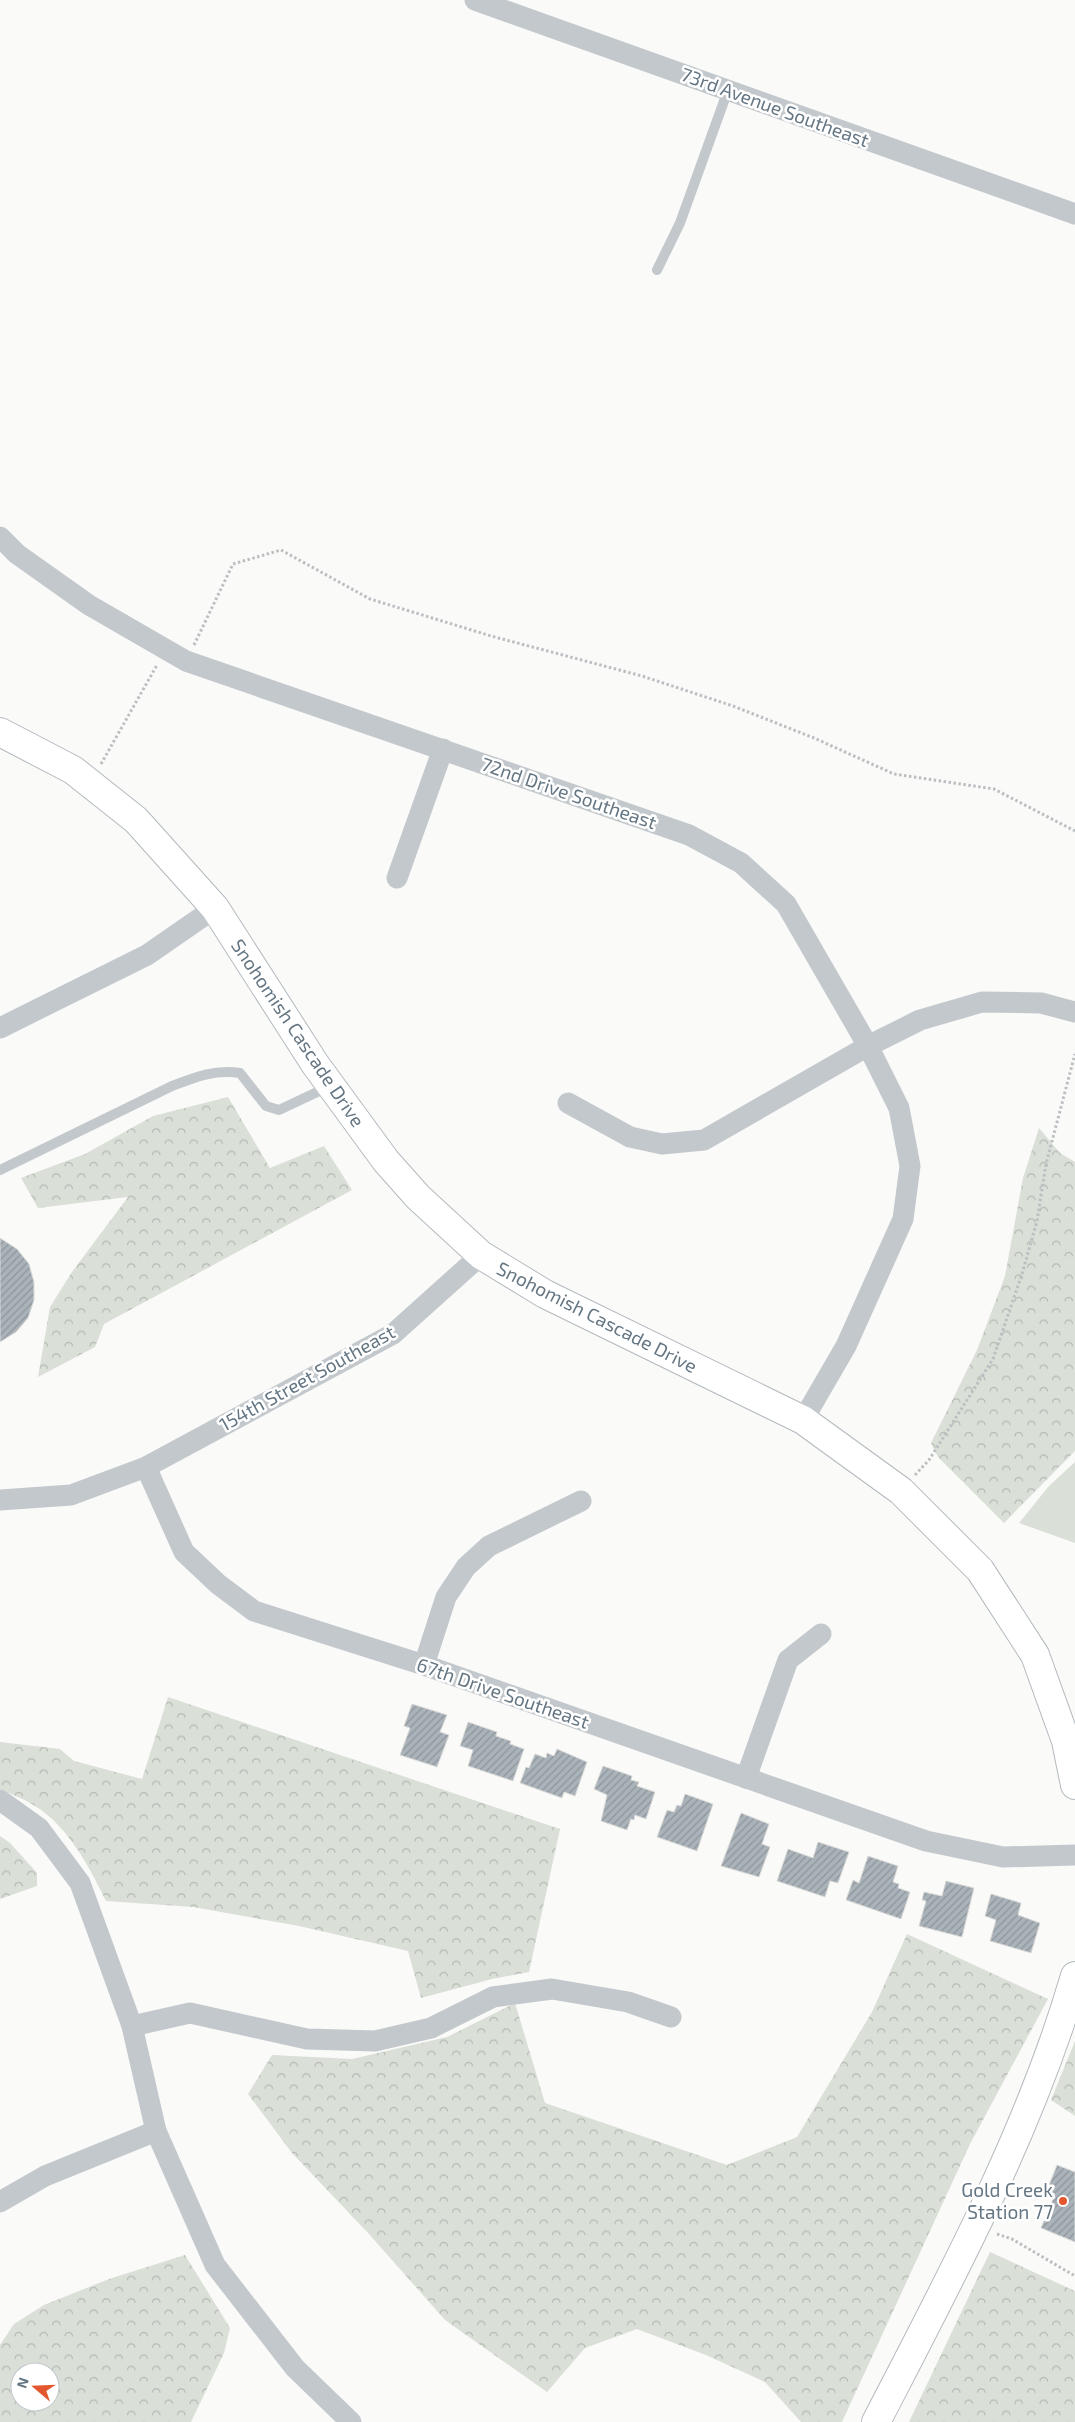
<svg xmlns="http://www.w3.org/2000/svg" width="1075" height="2422" font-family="'Exo 2',sans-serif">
<defs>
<pattern id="forest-crowns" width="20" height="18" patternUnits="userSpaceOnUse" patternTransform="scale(1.25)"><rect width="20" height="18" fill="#dadfd7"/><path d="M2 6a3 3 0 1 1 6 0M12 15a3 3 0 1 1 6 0" fill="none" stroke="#b4b9b4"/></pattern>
<pattern id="building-hatch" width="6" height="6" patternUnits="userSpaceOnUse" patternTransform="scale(1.25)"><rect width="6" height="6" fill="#aab3b9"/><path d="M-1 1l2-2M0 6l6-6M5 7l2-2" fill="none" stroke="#8e969c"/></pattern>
</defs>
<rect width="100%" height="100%" fill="#fafaf8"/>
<g fill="url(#forest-crowns)" fill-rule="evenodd">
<path d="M228,1097L270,1168L324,1146L352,1190L104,1324L95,1347L38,1377L50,1307L72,1272L128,1197L38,1208L21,1178L85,1154L153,1116Z"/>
<path d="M1039,1128L1060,1153L1075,1162V1451L1004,1523L938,1457L931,1443L977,1350L1005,1276L1023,1178Z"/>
<path d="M168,1697L560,1829L529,1972L492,1979L421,1998L408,1951L299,1926L193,1907L106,1901C90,1868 68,1826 35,1806C24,1799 11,1794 0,1789V1742L60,1749L74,1761L142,1779Z"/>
<path d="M0,1836L10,1843L37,1873V1886L0,1899Z"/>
<path d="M907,1934L1048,1999L970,2144L842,2422H801L765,2382L706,2355L637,2329L585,2348L547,2392L445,2320L369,2234L292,2153L248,2094L272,2055L352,2059L447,2037L515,2003L545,2103L727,2165L797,2137L872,2012Z"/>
<path d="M1075,2041V2116L1051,2100Z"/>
<path d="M990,2252L1075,2291V2422H909Z"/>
<path d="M185,2255L230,2328L224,2353L191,2422H0V2345L14,2324L44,2305L109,2279ZM20,2372H50V2402H20Z"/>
</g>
<path fill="#dadfd7" d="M1075,1462V1543L1019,1523L1049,1486Z"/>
<g fill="url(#building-hatch)" stroke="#dcdcda">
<path d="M0,1238L17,1249L29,1264L34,1282V1300L28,1318L16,1332L0,1342Z"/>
<path d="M412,1704L447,1715L440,1732L449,1735L437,1767L400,1755L410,1728L404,1726Z"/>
<path d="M468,1722L497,1732L496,1736L511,1741L510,1744L524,1749L513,1781L468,1766L473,1750L460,1746Z"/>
<path d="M557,1749L587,1762L575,1796L564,1792L562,1798L520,1783L526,1767L529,1768L535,1754L546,1758L547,1753L554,1756Z"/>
<path d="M603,1766L632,1776L631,1780L639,1782L637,1786L655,1792L646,1819L635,1815L634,1820L631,1819L627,1830L601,1821L607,1795L594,1789Z"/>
<path d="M685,1794L713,1804L697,1851L657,1837L667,1810L674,1812L677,1805L681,1806Z"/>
<path d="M741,1813L769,1824L762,1844L770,1847L759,1877L721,1866Z"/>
<path d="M818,1842L849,1852L838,1883L830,1881L825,1897L777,1881L788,1849L813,1858Z"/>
<path d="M868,1856L898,1866L893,1882L899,1884L898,1888L910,1892L901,1919L846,1900L853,1880L859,1883Z"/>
<path d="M946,1881L974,1888L962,1937L919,1926L926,1901L922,1900L924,1892L942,1896Z"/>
<path d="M991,1894L1021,1903L1018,1915L1040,1923L1031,1953L990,1941L996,1920L985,1916Z"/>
<path d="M1057,2165L1075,2172V2242L1041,2228L1055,2194L1047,2190Z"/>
</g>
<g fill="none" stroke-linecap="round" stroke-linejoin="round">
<defs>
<g id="secondary">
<path d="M0,732L73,770L136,820L215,908L315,1064L386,1161L418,1197L481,1255L545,1294L803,1420L901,1491L980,1570L1035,1655L1066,1741L1075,1785"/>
<path d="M876,2422C950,2279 1030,2131 1075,1976"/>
</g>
</defs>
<use href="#secondary" stroke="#b3babf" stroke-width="30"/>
<g stroke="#bbbfc2" stroke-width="3" stroke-dasharray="2.5 2.5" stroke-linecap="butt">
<path d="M194,645L233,564L281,550L370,599L491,636L642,676L733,706L814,738L894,774L994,789L1075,831"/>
<path d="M101,764L157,665"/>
<path d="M915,1475L929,1460L993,1359L1022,1274L1037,1221L1046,1164L1075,1054"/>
<path d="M997,2234L1012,2239L1075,2276"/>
</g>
<g stroke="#c3c8cc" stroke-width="10">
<path d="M657,270L680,223L728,90"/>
<path d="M0,1170L172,1086C195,1077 215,1069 240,1073L266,1106L279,1110L330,1086"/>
</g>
<g stroke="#c3c8cc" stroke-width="21">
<path d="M475,0L1075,214"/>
<path d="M0,537L17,554L89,605L186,661L689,835L741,863L786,904L868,1046L899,1108L910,1166L903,1219L846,1346L803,1420"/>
<path d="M397,878L443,749"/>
<path d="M0,1028L147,955L215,908"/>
<path d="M568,1103L630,1137L662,1144L704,1140L868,1046L920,1020L982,1002L1041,1003L1075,1012"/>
<path d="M146,1467L184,1552L218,1584L254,1611L424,1665L926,1841L1003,1857L1075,1855"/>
<path d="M0,1500L71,1495L146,1467L393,1334L481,1255"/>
<path d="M424,1665L446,1597L466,1567L489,1546L581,1501"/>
<path d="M746,1778L788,1660L821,1634"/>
<path d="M0,1800L39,1828L80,1883L132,2026L156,2131L215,2265L295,2368L351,2422"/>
<path d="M132,2026L190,2013L307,2039L375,2041L431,2028L493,1997L552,1989L628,2002L671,2017"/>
<path d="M0,2202L45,2176L156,2131"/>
</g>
<use href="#secondary" stroke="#fff" stroke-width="28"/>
</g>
<circle fill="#e4572e" stroke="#fff" stroke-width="2" cx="1063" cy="2201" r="5"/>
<g text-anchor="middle" stroke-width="5" stroke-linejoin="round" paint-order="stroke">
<g font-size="19" fill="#657683" stroke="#fff">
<text transform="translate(775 107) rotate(20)" y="7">73rd Avenue Southeast</text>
<text transform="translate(569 793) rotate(19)" y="7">72nd Drive Southeast</text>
<text transform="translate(298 1033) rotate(56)" y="7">Snohomish Cascade Drive</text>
<text transform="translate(597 1317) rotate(27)" y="7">Snohomish Cascade Drive</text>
<text transform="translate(307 1378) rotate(-29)" y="7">154th Street Southeast</text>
<text transform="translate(503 1693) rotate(19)" y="7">67th Drive Southeast</text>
</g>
<g font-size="19" fill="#657683" stroke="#fff" text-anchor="end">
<text x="1053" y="2197">Gold Creek<tspan x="1053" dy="22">Station 77</tspan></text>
</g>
</g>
<g transform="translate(35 2387) rotate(289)"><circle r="24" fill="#ffffff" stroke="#c1c8cd"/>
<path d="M0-4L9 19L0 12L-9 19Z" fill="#e4572e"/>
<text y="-8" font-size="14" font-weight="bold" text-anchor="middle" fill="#657683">N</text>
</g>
</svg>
